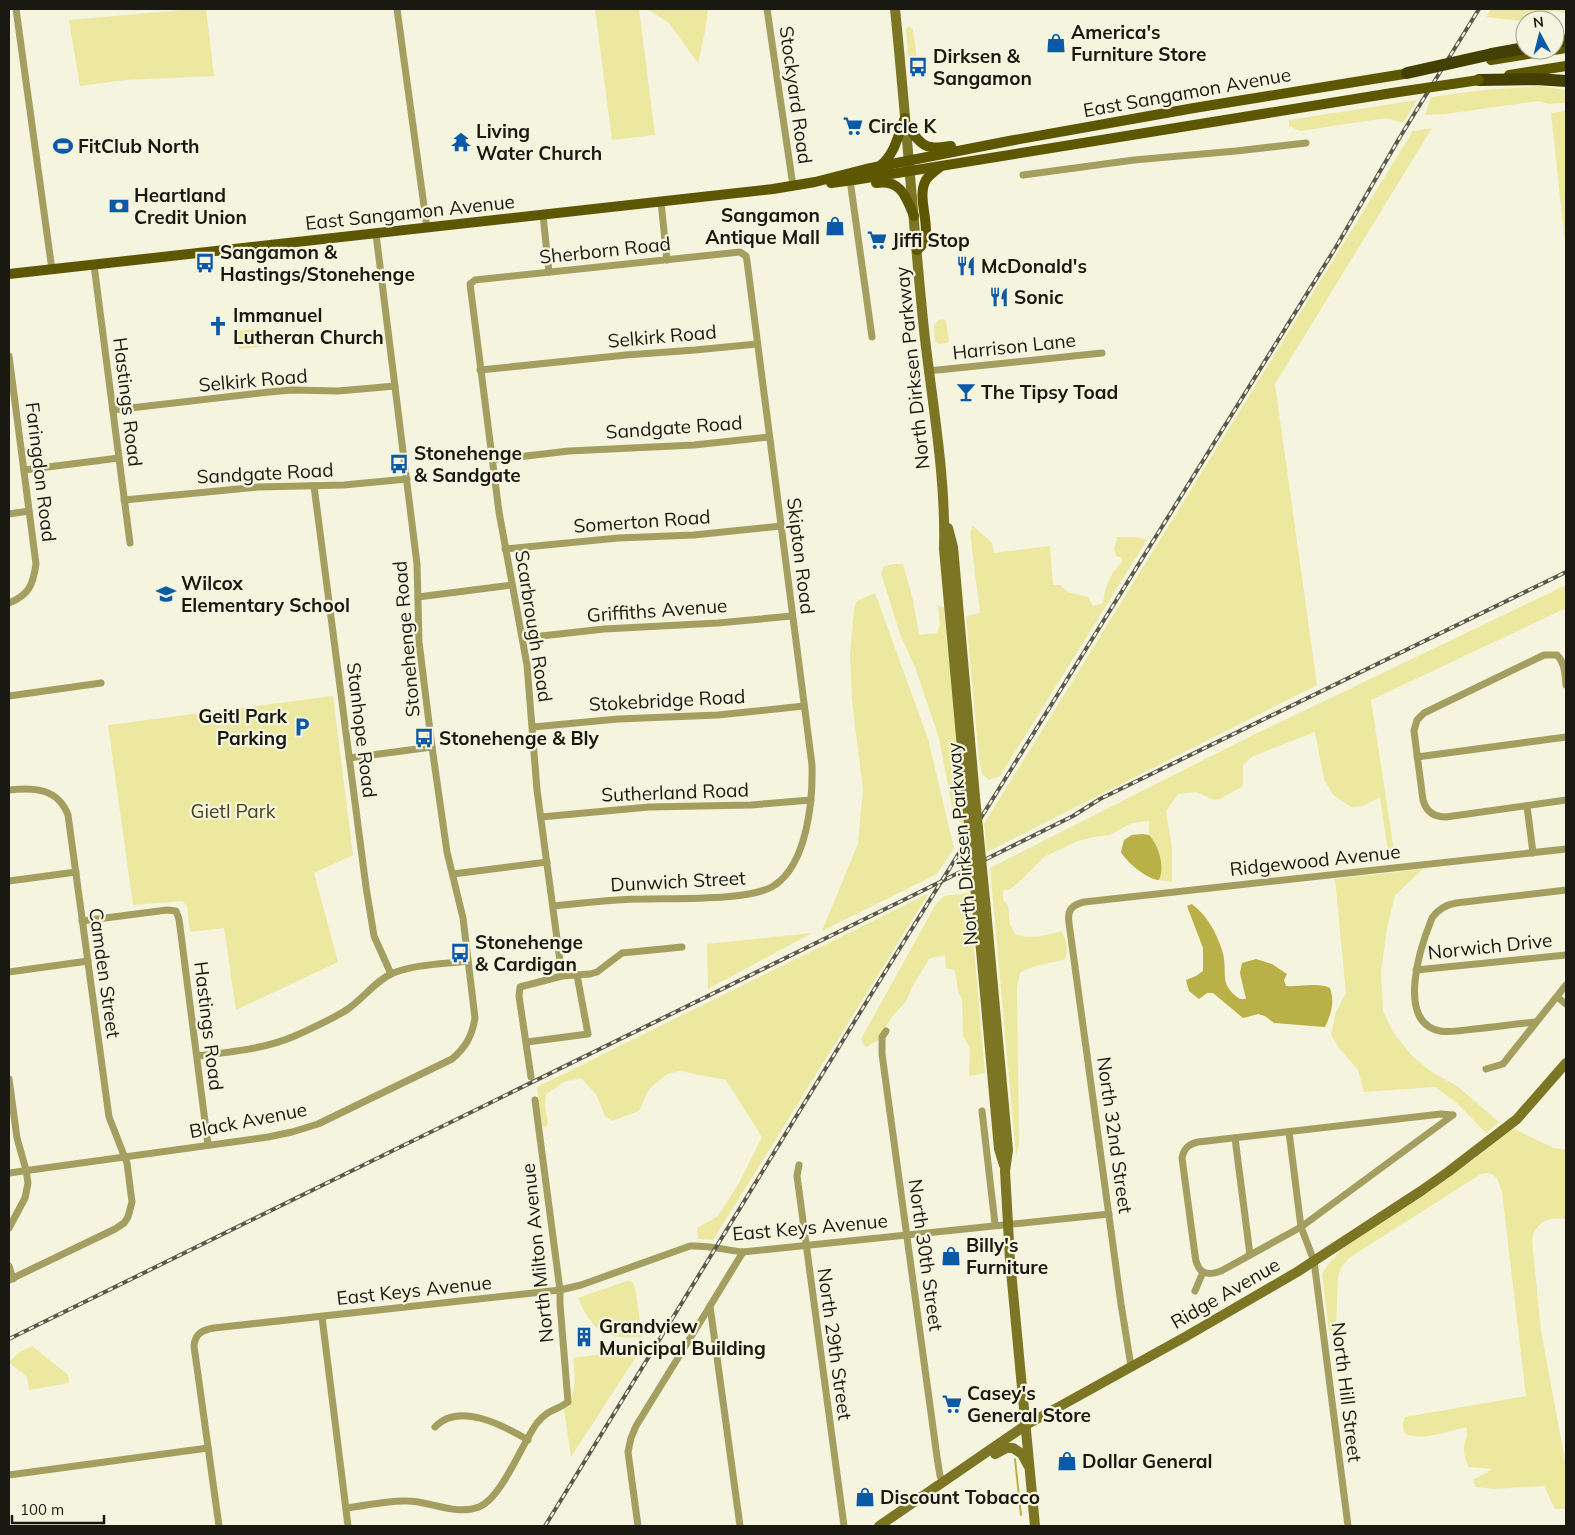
<svg xmlns="http://www.w3.org/2000/svg" width="1575" height="1535" font-family="Mulish,sans-serif">
<rect width="100%" height="100%" fill="#f5f4de"/>
<g fill="#ede89f">
<path d="M194,9H206L214,76L126,80L80,86L69,20Z"/>
<path d="M595,9H639L655,135L612,140Z"/>
<path d="M647,9H708L705,32L698,63L669,23Z"/>
<path d="M1491,9H1566V13L1552,11L1521,21L1486,17Z"/>
<path d="M908,26L913,29L917,59L916,71L912,72L909,69L906,29Z"/>
<path d="M1541,86L1566,90V103L1549,104L1538,101L1445,114L1425,115L1431,97L1484,90Z"/>
<path d="M1417,100L1403,123L1386,118L1300,131L1289,126V120Z"/>
<path d="M1566,111V253L1551,113Z"/>
<path d="M1432,128L1275,384L1317,685L987,852L984,824L1413,131Z"/>
<path d="M939,320L944,319L946,321L949,341L947,343L938,344L935,341L934,325Z"/>
<path d="M266,328L268,346L239,349L237,331Z"/>
<path d="M973,526L992,543L994,553L1050,546L1053,585H1060L1068,592L1088,597L1093,606L1103,603C1105,588 1110,573 1122,562V558L1116,556L1114,549L1117,537H1137L1147,540L1000,776L989,780L982,774L979,759L966,616L980,613L970,533Z"/>
<path d="M894,564H903L913,600L919,635L937,633L940,625L938,605L944,608L964,819L963,825L954,817L939,738L915,667L900,634L881,573L884,566Z"/>
<path d="M1566,585V610L1564,609L1371,700L1395,858H1389L1380,797L1363,806L1351,807L1333,795L1324,779L1315,732L1253,756L1243,765V786L1220,799L1214,800L1196,792L1178,794L1166,811L1172,848V882L1159,880C1164,869 1157,844 1149,835V821L1132,823L1109,835L1093,837L1075,842L1044,857L1018,883L1010,889L1003,891V899L1008,906L1010,925L1016,935C1033,939 1045,936 1061,931C1067,940 1068,949 1065,959C1053,963 1028,966 1020,973L1017,988L1019,1146L1016,1155L990,868L1251,736Z"/>
<path d="M875,593L928,739L954,848L937,874L822,931L858,844L863,790L852,701L850,655L854,609L857,601Z"/>
<path d="M333,696L353,855L314,873L338,962L236,1010L224,928L190,932L187,907L183,901L133,905L108,725Z"/>
<path d="M1423,869L1395,895L1387,928L1381,972L1383,1011L1393,1032L1411,1055L1433,1073L1457,1086L1499,1122L1486,1133L1458,1104L1435,1087L1364,1092L1358,1070L1339,1048L1331,1034L1336,1012L1346,993L1335,879Z"/>
<path d="M929,893L713,1240L698,1239L697,1228L718,1216L739,1183L762,1137L726,1080L680,1071L667,1074L649,1089L639,1111L612,1121L605,1116L596,1094L581,1078L564,1082L546,1094L545,1106L548,1123L546,1127L542,1126L537,1087Z"/>
<path d="M969,893L985,1073L969,1076L970,1049L963,1035L962,1000L958,991L955,970L946,968L945,955L929,959L912,987L907,1000L891,1018L877,1041L866,1047L863,1044L861,1039L936,904L944,896Z"/>
<path d="M812,933L708,989L707,944Z"/>
<path d="M1512,1128L1554,1148L1566,1150V1219C1548,1217 1536,1221 1532,1240L1541,1331L1566,1466V1509H1555L1544,1486L1494,1489L1476,1487L1473,1480L1492,1469L1469,1467C1466,1461 1463,1454 1464,1447C1465,1437 1469,1440 1466,1427C1448,1431 1422,1442 1404,1433L1403,1424L1405,1417L1526,1396L1502,1192L1497,1178L1490,1173L1481,1174L1349,1258L1341,1268L1338,1277L1336,1329L1329,1331L1322,1274L1329,1263L1343,1248L1468,1164Z"/>
<path d="M627,1281L633,1282L636,1292L642,1337C606,1340 592,1331 578,1298Z"/>
<path d="M32,1346L68,1375L69,1383L29,1390L27,1377L9,1362L20,1352Z"/>
<path d="M641,1349L571,1457L564,1409L569,1406C575,1389 576,1376 573,1358Z"/>
</g>
<g fill="#b9b047">
<path d="M1142,834L1149,835C1159,846 1165,867 1159,880C1148,880 1126,862 1121,852L1124,840L1132,835Z"/>
<path d="M1192,904C1208,917 1215,930 1222,950C1229,972 1217,984 1240,999H1246L1240,973L1242,963L1256,959L1272,964L1287,974L1284,980L1286,986C1299,987 1320,982 1330,988C1335,1002 1331,1014 1325,1027L1274,1023L1265,1016L1258,1014L1243,1018L1213,993H1207L1199,999L1189,991L1186,980L1196,976L1203,971V948L1187,906Z"/>
</g>
<g fill="none" stroke-linecap="round" stroke-linejoin="round">
<path stroke="#b9b047" stroke-width="2" d="M1015,1459L1021,1515"/>
<g stroke="#a49f60" stroke-width="7">
<path d="M16,9L52,270"/>
<path d="M397,9L427,228"/>
<path d="M767,9L793,186"/>
<path d="M1023,175L1134,160L1236,151L1306,143"/>
<path d="M851,187L872,337"/>
<path d="M661,202L667,260"/>
<path d="M543,215L549,272"/>
<path d="M94,265L130,543"/>
<path d="M9,356L36,564C33,585 29,595 9,603"/>
<path d="M480,370L626,355L695,350L757,344"/>
<path d="M928,371L1102,353"/>
<path d="M113,410L269,392L292,390L338,391L395,386"/>
<path d="M492,460L569,451L694,445L769,437"/>
<path d="M24,470L119,458"/>
<path d="M314,486L366,887L374,936L391,974"/>
<path d="M124,500L258,487L344,485L407,479"/>
<path d="M9,514L29,511"/>
<path d="M505,549L618,538L694,535L781,526"/>
<path d="M418,597L512,585"/>
<path d="M523,638L604,629L718,623L792,616"/>
<path d="M1566,685C1565,674 1565,663 1557,655H1544L1424,713L1417,720L1414,731L1423,800C1426,811 1434,817 1446,817L1566,800"/>
<path d="M9,696L101,683"/>
<path d="M533,727L618,719L718,715L804,706"/>
<path d="M1417,757L1566,737"/>
<path d="M349,758L432,747"/>
<path d="M9,790C33,787 58,788 68,815L109,1117L127,1163L132,1202L128,1217L124,1223L115,1229L9,1280"/>
<path d="M1527,806L1533,853"/>
<path d="M541,817L649,807L751,805L811,800"/>
<path d="M453,874L547,862"/>
<path d="M9,881L76,872"/>
<path d="M553,906C583,903 613,899 644,899C674,898 753,901 775,885C807,863 813,801 812,765L747,261L746,256L740,252L475,280L470,284L499,512L527,665L537,790L562,976"/>
<path d="M82,921L167,910L176,911L179,919L208,1145"/>
<path d="M1416,970L1566,955"/>
<path d="M9,972L88,961"/>
<path d="M1557,997L1566,1004"/>
<path d="M1536,1022C1515,1024 1495,1027 1474,1029C1463,1030 1451,1033 1440,1031C1395,1022 1421,945 1432,918C1438,909 1445,905 1456,903L1566,890"/>
<path d="M886,1031L882,1037V1054L937,1457L940,1476L944,1482"/>
<path d="M527,1042L588,1034L577,975"/>
<path d="M197,1056C231,1052 266,1049 297,1035C314,1027 333,1019 348,1009C364,998 375,981 393,973C416,964 444,964 468,961"/>
<path d="M1486,1069L1503,1064L1566,985"/>
<path d="M531,1077L519,996L520,987L562,976L590,974L597,972L622,953L682,947"/>
<path d="M9,1079L17,1138L26,1170L28,1183L25,1198L9,1228"/>
<path d="M982,1111L995,1224"/>
<path d="M1441,1114L1453,1115L1301,1227L1221,1271C1205,1277 1197,1272 1195,1255L1182,1158C1184,1148 1189,1144 1198,1142Z"/>
<path d="M1289,1132L1301,1227L1314,1261L1348,1526"/>
<path d="M1235,1138L1250,1255"/>
<path d="M799,1165L797,1176L844,1526"/>
<path d="M9,1173L268,1137L292,1132L318,1124L452,1059C466,1047 472,1036 475,1018L463,918L447,852L432,747L419,642L417,564L376,234"/>
<path d="M9,1266L13,1279"/>
<path d="M1195,1291L1203,1272"/>
<path d="M322,1317L348,1526"/>
<path d="M1131,1366L1121,1304L1069,923C1067,910 1072,905 1084,902L1566,849"/>
<path d="M435,1427C459,1401 504,1426 528,1440"/>
<path d="M9,1475L208,1448"/>
<path d="M346,1508C366,1506 387,1500 407,1501C430,1501 456,1516 479,1507C502,1498 522,1443 537,1423C548,1409 556,1411 568,1402L560,1304V1290L535,1100"/>
<path d="M219,1526L194,1346C195,1333 203,1330 214,1328L560,1290L581,1285L690,1246C709,1245 724,1250 743,1252L1109,1214"/>
<path d="M638,1526L628,1452L631,1438L636,1426L710,1306"/>
<path d="M740,1526L710,1306L743,1252"/>
</g>
<g stroke="#7c7524" stroke-width="10">
<path d="M895,9C906,116 913,223 924,330C932,403 946,475 944,549L967,803"/>
<path d="M948,528L953,547L975,797"/>
<path d="M986,910L1008,1150L1005,1171L1010,1260L1035,1526"/>
<path d="M978,917L999,1149L1004,1165"/>
<path d="M995,1454L1006,1448H1013L1022,1454L1028,1465"/>
<path d="M879,1526L1026,1425L1185,1337L1297,1272L1421,1191L1448,1172L1517,1119L1566,1063"/>
</g>
<g stroke="#5e5701" stroke-width="10">
<path d="M1491,60L1566,48"/>
<path d="M1509,75L1566,66"/>
<path d="M906,124C921,145 925,151 951,146"/>
<path d="M880,166C896,153 897,136 905,118"/>
<path d="M831,183L854,180L1392,93"/>
<path d="M876,183C901,179 906,197 914,216"/>
<path d="M917,250C938,236 914,200 926,180C929,175 935,171 940,167"/>
<path d="M9,274L773,189L815,182L866,169L1009,141L1194,108L1404,74"/>
</g>
<g stroke="#443f03" stroke-width="12">
<path d="M1555,43L1566,40"/>
<path d="M1492,54L1525,48"/>
<path d="M1479,80L1536,79L1566,81"/>
</g>
<defs>
<g id="rail">
<path d="M9,1339L934,885L1073,816L1100,799L1566,572"/>
<path d="M545,1526L872,993L1336,247L1400,137L1479,9"/>
</g>
</defs>
<use href="#rail" stroke="#59584c" stroke-width="4"/>
<use href="#rail" stroke="#f5f4de" stroke-width="2" stroke-dasharray="5.5" stroke-linecap="butt"/>
<g stroke="#7c7524" stroke-width="10">
<path d="M975,797L986,910"/>
<path d="M967,803L978,917"/>
</g>
<path stroke="#5e5701" stroke-width="10" d="M1392,93L1479,80"/>
<path stroke="#443f03" stroke-width="12" d="M1407,73L1492,54"/>
</g>
<defs>
<symbol id="shop-bare" viewBox="-9 -9 18 18"><path d="M-5-2.5h2.3a2.7 3.5 0 0 1 5.4 0H5L5.5 6h-11ZM-1.5-2.5h3a1.5 2.3 0 0 0-3 0Z" fill="#0b5aa8" stroke="#f5f4de" stroke-width="2.5" paint-order="stroke"/></symbol>
<symbol id="bus-bare" viewBox="-9 -9 18 18"><path d="M-5-6H5V4H4V6H2V4H-2V6H-4V4H-5ZM-3.5-4V0h7V-4ZM-3.5 1.2v1.5H-2V1.2ZM2 1.2v1.5H3.5V1.2Z" fill="#0b5aa8" stroke="#f5f4de" stroke-width="2.5" paint-order="stroke"/></symbol>
<symbol id="supermarket-bare" viewBox="-9 -9 18 18"><path d="M-6-5.5h2.5l.6 2H6L4.5 2H-2.5L-4.4-4H-6ZM-1.5 3.2a1.3 1.3 0 1 0 .1 0ZM3 3.2a1.3 1.3 0 1 0 .1 0Z" fill="#0b5aa8" stroke="#f5f4de" stroke-width="2.5" paint-order="stroke"/></symbol>
<symbol id="temple-bare" viewBox="-9 -9 18 18"><path d="M0-6L5-2H3V0L6.5 2.5H4V6H1.5V3h-3V6H-4V2.5H-6.5L-3 0V-2H-5Z" fill="#0b5aa8" stroke="#f5f4de" stroke-width="2.5" paint-order="stroke"/></symbol>
<symbol id="stadium-bare" viewBox="-9 -9 18 18"><path d="M0-5a6.5 5 0 1 0 0 10a6.5 5 0 1 0 0-10ZM-3.5-1.8h7v3.6h-7Z" fill="#0b5aa8" stroke="#f5f4de" stroke-width="2.5" paint-order="stroke"/></symbol>
<symbol id="bank-bare" viewBox="-9 -9 18 18"><path d="M-6-4H6V4H-6ZM0-2.3a2.3 2.3 0 1 0 0 4.6a2.3 2.3 0 1 0 0-4.6Z" fill="#0b5aa8" stroke="#f5f4de" stroke-width="2.5" paint-order="stroke"/></symbol>
<symbol id="restaurant-bare" viewBox="-9 -9 18 18"><path d="M-5-6h1v4h1v-4h1v4h1v-4h1v5L-1.5 .5V6h-2V.5L-5-1ZM5-6V6H3V1.5H1.5Q1.5-4 5-6Z" fill="#0b5aa8" stroke="#f5f4de" stroke-width="2.5" paint-order="stroke"/></symbol>
<symbol id="church-bare" viewBox="-9 -9 18 18"><path d="M-1.2-6h2.4v3.5h3.3v2.4h-3.3V6h-2.4V-.1h-3.3v-2.4h3.3Z" fill="#0b5aa8" stroke="#f5f4de" stroke-width="2.5" paint-order="stroke"/></symbol>
<symbol id="bar-bare" viewBox="-9 -9 18 18"><path d="M-6-5H6L.8 .8V4.5H3.5V6h-7V4.5H-.8V.8Z" fill="#0b5aa8" stroke="#f5f4de" stroke-width="2.5" paint-order="stroke"/></symbol>
<symbol id="school-bare" viewBox="-9 -9 18 18"><path d="M0-5L7-2L0 1L-7-2ZM-4 1L0 2.5L4 1V4Q0 6-4 4Z" fill="#0b5aa8" stroke="#f5f4de" stroke-width="2.5" paint-order="stroke"/></symbol>
<symbol id="parking-bare" viewBox="-9 -9 18 18"><path d="M-3.5-5.5H1a3.5 3.5 0 0 1 0 7H-1V5.5H-3.5ZM-1-3.4V-.6H.8a1.4 1.4 0 0 0 0-2.8Z" fill="#0b5aa8" stroke="#f5f4de" stroke-width="2.5" paint-order="stroke"/></symbol>
<symbol id="building-bare" viewBox="-9 -9 18 18"><path d="M-4-6H4V6H1V3H-1V6H-4ZM-2.5-4.3h1.7v1.8h-1.7ZM.8-4.3h1.7v1.8H.8ZM-2.5-1h1.7V.8h-1.7ZM.8-1h1.7V.8H.8Z" fill="#0b5aa8" stroke="#f5f4de" stroke-width="2.5" paint-order="stroke"/></symbol>
</defs>
<g fill-rule="evenodd">
<use href="#shop-bare" x="1042" y="29" width="28" height="28"/>
<use href="#bus-bare" x="904" y="53" width="28" height="28"/>
<use href="#supermarket-bare" x="839" y="112" width="28" height="28"/>
<use href="#temple-bare" x="447" y="128" width="28" height="28"/>
<use href="#stadium-bare" x="49" y="132" width="28" height="28"/>
<use href="#bank-bare" x="105" y="192" width="28" height="28"/>
<use href="#shop-bare" x="821" y="212" width="28" height="28"/>
<use href="#supermarket-bare" x="863" y="226" width="28" height="28"/>
<use href="#bus-bare" x="191" y="249" width="28" height="28"/>
<use href="#restaurant-bare" x="952" y="252" width="28" height="28"/>
<use href="#restaurant-bare" x="985" y="283" width="28" height="28"/>
<use href="#church-bare" x="204" y="312" width="28" height="28"/>
<use href="#bar-bare" x="952" y="378" width="28" height="28"/>
<use href="#bus-bare" x="385" y="450" width="28" height="28"/>
<use href="#school-bare" x="152" y="580" width="28" height="28"/>
<use href="#parking-bare" x="288" y="713" width="28" height="28"/>
<use href="#bus-bare" x="410" y="724" width="28" height="28"/>
<use href="#bus-bare" x="446" y="939" width="28" height="28"/>
<use href="#shop-bare" x="937" y="1242" width="28" height="28"/>
<use href="#building-bare" x="570" y="1323" width="28" height="28"/>
<use href="#supermarket-bare" x="938" y="1390" width="28" height="28"/>
<use href="#shop-bare" x="1053" y="1447" width="28" height="28"/>
<use href="#shop-bare" x="851" y="1483" width="28" height="28"/>
</g>
<g text-anchor="middle" stroke-width="4.5" stroke-linejoin="round" paint-order="stroke">
<g font-size="19" font-weight="bold" fill="#1a1911" stroke="#f5f4de" text-anchor="start">
<text x="1071" y="39">America's<tspan x="1071" dy="22">Furniture Store</tspan></text>
<text x="933" y="63">Dirksen &amp;<tspan x="933" dy="22">Sangamon</tspan></text>
<text x="868" y="133">Circle K</text>
<text x="476" y="138">Living<tspan x="476" dy="22">Water Church</tspan></text>
<text x="78" y="153">FitClub North</text>
<text x="134" y="202">Heartland<tspan x="134" dy="22">Credit Union</tspan></text>
<text x="820" y="222" text-anchor="end">Sangamon<tspan x="820" dy="22">Antique Mall</tspan></text>
<text x="892" y="247">Jiffi Stop</text>
<text x="220" y="259">Sangamon &amp;<tspan x="220" dy="22">Hastings/Stonehenge</tspan></text>
<text x="981" y="273">McDonald's</text>
<text x="1014" y="304">Sonic</text>
<text x="233" y="322">Immanuel<tspan x="233" dy="22">Lutheran Church</tspan></text>
<text x="981" y="399">The Tipsy Toad</text>
<text x="414" y="460">Stonehenge<tspan x="414" dy="22">&amp; Sandgate</tspan></text>
<text x="181" y="590">Wilcox<tspan x="181" dy="22">Elementary School</tspan></text>
<text x="287" y="723" text-anchor="end">Geitl Park<tspan x="287" dy="22">Parking</tspan></text>
<text x="439" y="745">Stonehenge &amp; Bly</text>
<text x="475" y="949">Stonehenge<tspan x="475" dy="22">&amp; Cardigan</tspan></text>
<text x="966" y="1252">Billy's<tspan x="966" dy="22">Furniture</tspan></text>
<text x="599" y="1333">Grandview<tspan x="599" dy="22">Municipal Building</tspan></text>
<text x="967" y="1400">Casey's<tspan x="967" dy="22">General Store</tspan></text>
<text x="1082" y="1468">Dollar General</text>
<text x="880" y="1504">Discount Tobacco</text>
</g>
<g font-size="19" fill="#1a1911" stroke="#f5f4de">
<text transform="translate(1187 92) rotate(-10)" y="7">East Sangamon Avenue</text>
<text transform="translate(796 95) rotate(82)" y="7">Stockyard Road</text>
<text transform="translate(410 212) rotate(-6)" y="7">East Sangamon Avenue</text>
<text transform="translate(605 250) rotate(-6)" y="7">Sherborn Road</text>
<text transform="translate(662 336) rotate(-5)" y="7">Selkirk Road</text>
<text transform="translate(1014 346) rotate(-6)" y="7">Harrison Lane</text>
<text transform="translate(912 368) rotate(-96)" y="7">North Dirksen Parkway</text>
<text transform="translate(253 380) rotate(-5)" y="7">Selkirk Road</text>
<text transform="translate(128 402) rotate(83)" y="7">Hastings Road</text>
<text transform="translate(674 427) rotate(-4)" y="7">Sandgate Road</text>
<text transform="translate(41 472) rotate(83)" y="7">Faringdon Road</text>
<text transform="translate(265 473) rotate(-3)" y="7">Sandgate Road</text>
<text transform="translate(642 521) rotate(-4)" y="7">Somerton Road</text>
<text transform="translate(801 556) rotate(83)" y="7">Skipton Road</text>
<text transform="translate(657 610) rotate(-4)" y="7">Griffiths Avenue</text>
<text transform="translate(534 626) rotate(81)" y="7">Scarbrough Road</text>
<text transform="translate(406 639) rotate(-95)" y="7">Stonehenge Road</text>
<text transform="translate(667 700) rotate(-3)" y="7">Stokebridge Road</text>
<text transform="translate(362 730) rotate(83)" y="7">Stanhope Road</text>
<text transform="translate(675 792) rotate(-2)" y="7">Sutherland Road</text>
<text transform="translate(962 844) rotate(-95)" y="7">North Dirksen Parkway</text>
<text transform="translate(1315 860) rotate(-6)" y="7">Ridgewood Avenue</text>
<text transform="translate(678 881) rotate(-3)" y="7">Dunwich Street</text>
<text transform="translate(1490 946) rotate(-6)" y="7">Norwich Drive</text>
<text transform="translate(105 973) rotate(82)" y="7">Camden Street</text>
<text transform="translate(209 1026) rotate(83)" y="7">Hastings Road</text>
<text transform="translate(248 1120) rotate(-11)" y="7">Black Avenue</text>
<text transform="translate(1115 1135) rotate(82)" y="7">North 32nd Street</text>
<text transform="translate(810 1227) rotate(-5)" y="7">East Keys Avenue</text>
<text transform="translate(537 1253) rotate(-96)" y="7">North Milton Avenue</text>
<text transform="translate(926 1255) rotate(82)" y="7">North 30th Street</text>
<text transform="translate(414 1290) rotate(-6)" y="7">East Keys Avenue</text>
<text transform="translate(1225 1293) rotate(-30)" y="7">Ridge Avenue</text>
<text transform="translate(835 1344) rotate(82)" y="7">North 29th Street</text>
<text transform="translate(1347 1392) rotate(83)" y="7">North Hill Street</text>
</g>
<g font-size="19" fill="#464217" stroke="#f5f4de">
<text x="233" y="818">Gietl Park</text>
</g>
</g>
<rect width="1575" height="1535" fill="none" stroke="#1a1911" stroke-width="20"/>
<g transform="translate(1540 35) rotate(353)"><circle r="24" fill="#f5f4de" stroke="#9d9c8c"/>
<path d="M0-4L9 19L0 12L-9 19Z" fill="#0b5aa8"/>
<text y="-8" font-size="14" font-weight="bold" text-anchor="middle" fill="#1a1911">N</text>
</g>
<path d="M12 1515v8h92v-8" fill="none" stroke="#1a1911" stroke-width="2.5"/>
<text x="20" y="1515" font-size="15" fill="#1a1911" stroke="#f5f4de" stroke-width="4" paint-order="stroke">100 m</text>
</svg>
